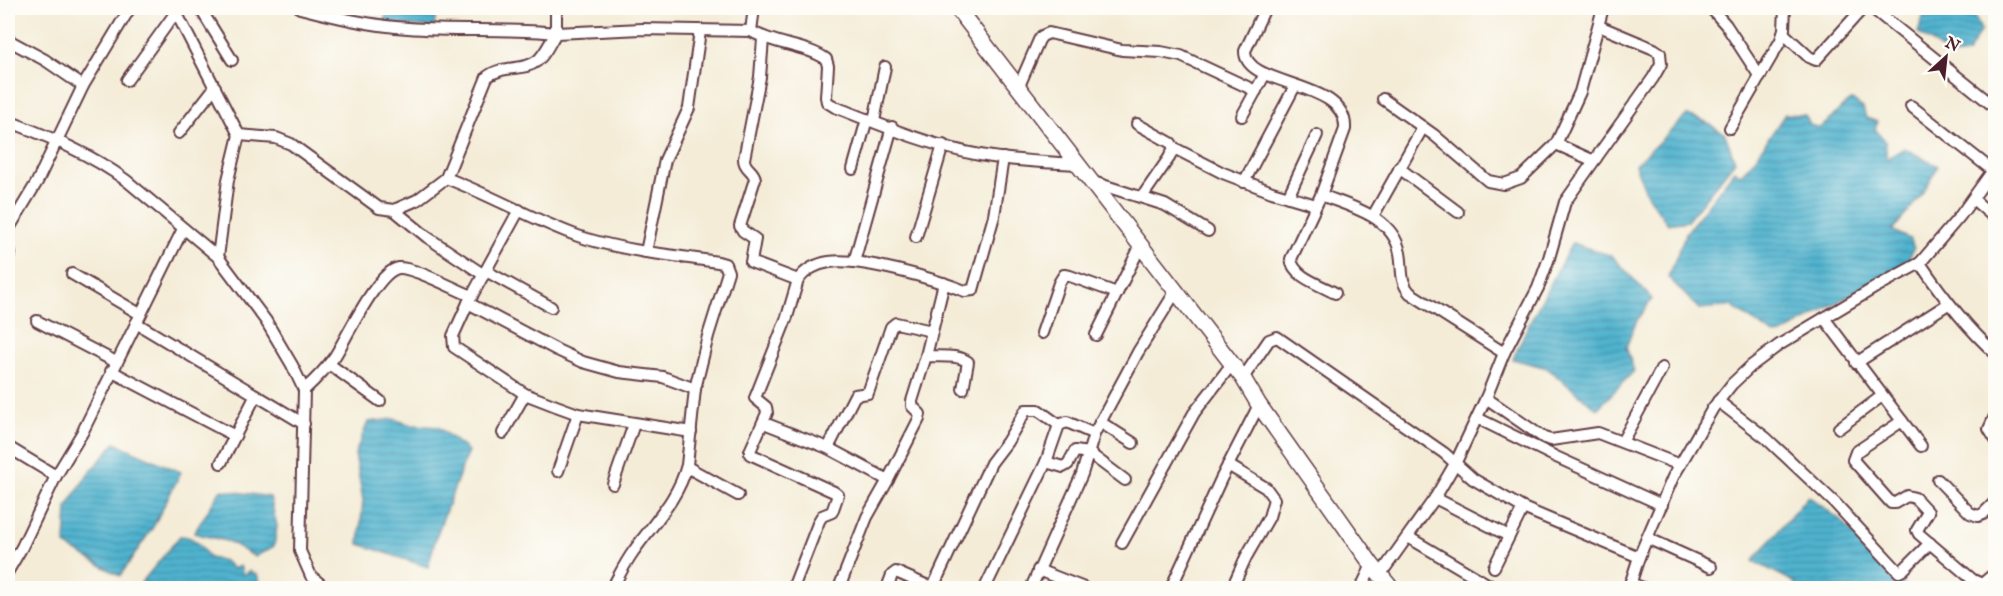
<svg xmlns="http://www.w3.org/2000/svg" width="2003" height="596" font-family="'IM FELL English',serif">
<defs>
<pattern id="water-rules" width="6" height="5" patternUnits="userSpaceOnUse" patternTransform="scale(1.5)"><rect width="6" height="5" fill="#50b3cf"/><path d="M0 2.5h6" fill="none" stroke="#4491a8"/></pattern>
</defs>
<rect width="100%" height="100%" fill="#fdfcf7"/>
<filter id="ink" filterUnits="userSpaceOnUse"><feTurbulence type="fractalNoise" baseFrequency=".0167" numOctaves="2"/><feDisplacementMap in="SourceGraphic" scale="12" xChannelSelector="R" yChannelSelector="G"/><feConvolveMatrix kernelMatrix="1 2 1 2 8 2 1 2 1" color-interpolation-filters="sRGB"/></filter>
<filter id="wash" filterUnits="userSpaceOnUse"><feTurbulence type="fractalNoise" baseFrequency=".008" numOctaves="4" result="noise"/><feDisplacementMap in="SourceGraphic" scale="24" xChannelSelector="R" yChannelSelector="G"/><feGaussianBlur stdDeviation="1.35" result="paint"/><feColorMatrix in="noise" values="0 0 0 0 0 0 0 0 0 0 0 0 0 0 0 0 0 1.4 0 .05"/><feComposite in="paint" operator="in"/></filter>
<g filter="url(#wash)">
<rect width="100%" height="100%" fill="#f4ecd7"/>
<g fill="url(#water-rules)" stroke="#4d697d" stroke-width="1.5">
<path d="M387,8H437L434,27L384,24Z"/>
<path d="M1926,8H1971L1981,30L1967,54L1952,56L1918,33Z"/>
<path d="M1852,100L1863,108L1866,118L1878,122L1875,129L1885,141L1887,159L1904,148L1938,166C1927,190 1911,210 1892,230L1911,240L1914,249L1906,263L1782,334L1774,335L1731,306L1699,309L1668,277L1686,233L1735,170L1740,175L1754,160L1785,114L1805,115L1810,125L1819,128C1833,121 1838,107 1852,100Z"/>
<path d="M1687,115L1704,121L1725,134L1735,161L1687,221L1668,224L1648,197L1635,165Z"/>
<path d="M1572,243L1612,256L1652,299L1637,320L1626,347L1634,371L1597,409L1547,368L1513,359L1526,330Z"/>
<path d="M394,419L411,425L438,427L468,451L436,537L428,567L359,544L363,500L355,454L368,422Z"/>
<path d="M115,443L181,472L153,527L120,576L65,545L67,507L86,477Z"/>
<path d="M221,490L270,497L277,526L274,546L255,557L230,542L194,533Z"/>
<path d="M1808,496L1838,518L1908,588H1792L1796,583L1753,561Z"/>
<path d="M180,536C195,536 201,546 209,558L225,561L233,569L240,566L243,575L249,571L257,575L260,582L265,588L274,586L280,588H137Z"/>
</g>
</g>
<g filter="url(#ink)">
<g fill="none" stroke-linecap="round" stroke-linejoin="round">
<defs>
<g id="minor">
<path d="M180,8L176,12L239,135L276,138L291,144L379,208L394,210L417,200L446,178C491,195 533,220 578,236C601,244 623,248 646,252"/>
<path d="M200,8L232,60"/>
<path d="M300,8C335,17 372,26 408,28C457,32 507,28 556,33V8"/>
<path d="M1265,8L1245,51C1244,88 1348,79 1345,129L1321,195L1291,259C1293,277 1321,285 1335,293"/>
<path d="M1711,8L1726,25L1760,77"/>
<path d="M1872,8L1996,108"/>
<path d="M751,31L754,8"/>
<path d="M1783,33L1809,57L1816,60L1863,8"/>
<path d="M763,39L760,77L744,159C744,169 754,170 755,179L740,226L743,231L755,239L751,262L798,280L787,317L755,398L766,407L767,413L750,451V454L834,492L838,495L832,512L822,516L819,521L793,588"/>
<path d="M8,40L45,60L83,86"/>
<path d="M127,80L176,12"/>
<path d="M1019,86L1039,40L1042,36L1049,33L1122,50L1161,52L1181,56L1256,91"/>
<path d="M1383,99L1434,135L1488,181L1504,184L1521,178L1556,144L1580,92L1603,8"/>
<path d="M1911,106L1992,170"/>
<path d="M1242,116L1265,74"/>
<path d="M8,121C50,137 91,154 127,181L218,257L266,321L292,365L304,390L300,551L311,576L325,588"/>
<path d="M874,121L885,67"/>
<path d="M1137,124L1171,143L1174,148L1169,158L1142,197"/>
<path d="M1730,128L1781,40L1784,29L1785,8"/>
<path d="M179,133L215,87"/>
<path d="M1556,144L1592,160L1596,158L1653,78L1661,64L1660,53L1654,49L1599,26"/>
<path d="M1174,148L1223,173L1272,192L1316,205"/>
<path d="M1399,168L1458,212"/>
<path d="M853,169L867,119"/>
<path d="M446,178L487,77C503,64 523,72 537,61C545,55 550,42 556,33L642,29L751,31C774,45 806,45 826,59L828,66L826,97L827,102L835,107C881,125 931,146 980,155C1011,161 1044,162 1076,164"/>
<path d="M1093,182L1165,205L1208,231"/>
<path d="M1244,182L1295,86"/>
<path d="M1321,195C1351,207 1393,216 1400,253C1403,268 1399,281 1410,293L1504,353"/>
<path d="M1288,197L1317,135"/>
<path d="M1973,199L1996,219"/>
<path d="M394,210L427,237L484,275"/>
<path d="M519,210L468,303L453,336L454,347L525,394L556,406L578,414L691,432"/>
<path d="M1373,216L1423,127"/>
<path d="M8,230L37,182L83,86L130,8"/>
<path d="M916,237L943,145"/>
<path d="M8,243L10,253L8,258"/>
<path d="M218,257L228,180L239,135"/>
<path d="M854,262L892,127"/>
<path d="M1920,263C1943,297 1966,327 1996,354"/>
<path d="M486,271L551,307"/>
<path d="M72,274L140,314"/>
<path d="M798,280C806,269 816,264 829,262C861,257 934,279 965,291L973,290L994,216L1003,158"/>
<path d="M468,303L557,350L583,362L619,372L663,377L695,389"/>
<path d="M1824,318L1921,446"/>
<path d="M37,321L116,362"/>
<path d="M136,323L304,424"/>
<path d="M1042,333L1059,283L1064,275L1070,276L1117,293"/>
<path d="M1096,335L1141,245"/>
<path d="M926,356C939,357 958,354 968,362L963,389"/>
<path d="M1856,363L1948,304"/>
<path d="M329,364L380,401"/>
<path d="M111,371L235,436"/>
<path d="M1243,378L1269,340L1277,337L1444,453L1473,479L1523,508L1639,557"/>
<path d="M304,390C316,379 326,369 335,356C347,337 378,270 399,268C414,267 456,290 472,296"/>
<path d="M1486,398L1544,438L1551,440L1598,433L1680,465"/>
<path d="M1718,401L1766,438L1835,503L1899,572L1903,570L1930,543"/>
<path d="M1996,414L1989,429L1996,440"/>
<path d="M1477,418L1554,456L1662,505"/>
<path d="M1902,421L1856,452L1853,460L1891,503H1895L1907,496L1915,498L1928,512L1917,530L1919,534L1973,580L1982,584L1996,572"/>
<path d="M1100,422L1133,443"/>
<path d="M764,423L828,448L888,480"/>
<path d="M1839,428L1882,396"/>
<path d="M503,433L525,394"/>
<path d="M1622,442L1662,368"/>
<path d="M8,447L56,476L82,433L183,229"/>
<path d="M828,448L855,395L868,393L891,327L896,323L932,331"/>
<path d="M1046,462L1063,467L1068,464L1075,451L1089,453L1125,480"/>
<path d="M221,463L256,395"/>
<path d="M1228,465L1266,488L1274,499L1269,517L1246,557L1232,588"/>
<path d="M687,467L738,495"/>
<path d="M558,471L578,414"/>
<path d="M1938,480L1970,513L1978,516L1983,514L1996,501"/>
<path d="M613,484L634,424"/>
<path d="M1435,498L1509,536"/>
<path d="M1408,537L1494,588"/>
<path d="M1647,538L1711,567"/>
<path d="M1122,543L1194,413L1232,364"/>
<path d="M1494,567L1523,508"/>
<path d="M1038,570L1084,588"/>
<path d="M8,571L22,547L56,476"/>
<path d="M1380,575L1435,498L1456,462L1486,398L1504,353L1538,288L1549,258L1565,202L1596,158"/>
<path d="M1630,583L1643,588"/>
<path d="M612,588C619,576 625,563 633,552C653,523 678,500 687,465L695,389L708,336L728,272L725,264L718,262L646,252L665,160L689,108L700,31"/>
<path d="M839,588L867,517L888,480L919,419L920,414L912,406V401L926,356L944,283"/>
<path d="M887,588L892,575L896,572L928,586L934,585L991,463L1007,442L1026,410H1038L1059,425"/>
<path d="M985,588L1046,462L1059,425L1067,422L1094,434"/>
<path d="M1031,588L1082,474L1094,434L1138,352L1176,291"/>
<path d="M1171,588L1221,479L1259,405"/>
<path d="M1361,588L1372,565"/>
<path d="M1629,588L1639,557L1673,477L1713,408L1732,384L1751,366L1779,345L1876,287L1920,263L1960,216L1996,166"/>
</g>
<path id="secondary" d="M957,8L1243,378L1259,405L1372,565L1391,588"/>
</defs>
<use href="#minor" stroke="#643e45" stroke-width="14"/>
<use href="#secondary" stroke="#643e45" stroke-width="18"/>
<use href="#minor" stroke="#fff" stroke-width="10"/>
<use href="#secondary" stroke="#fff" stroke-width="15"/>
</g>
</g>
<rect width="2003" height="596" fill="none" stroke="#fdfcf7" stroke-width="30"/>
<g transform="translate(1946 57) rotate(27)" stroke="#fdfcf7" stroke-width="4.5" paint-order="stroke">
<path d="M0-4.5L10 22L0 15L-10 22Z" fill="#4a1f2b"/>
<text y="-9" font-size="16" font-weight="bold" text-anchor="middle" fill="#4a1f2b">N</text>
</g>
</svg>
